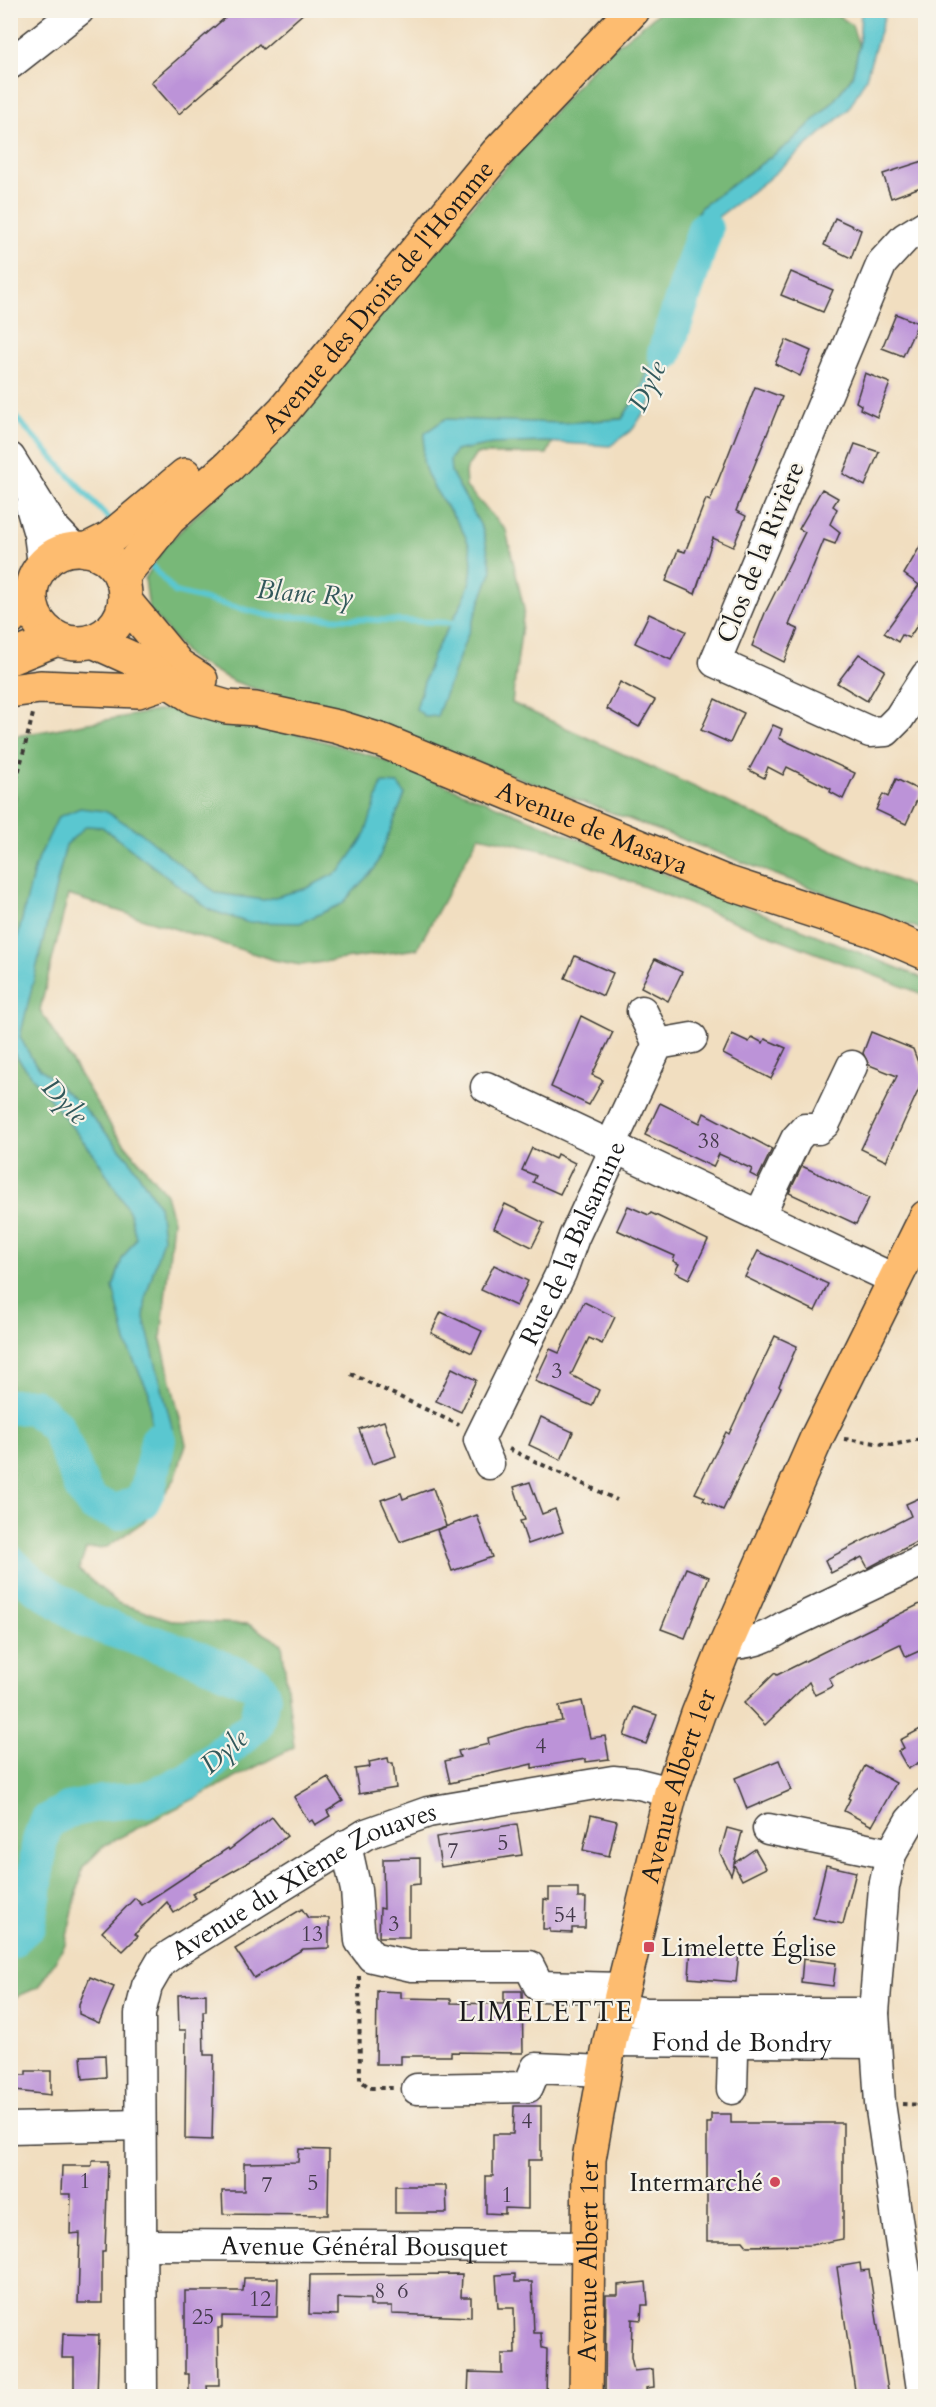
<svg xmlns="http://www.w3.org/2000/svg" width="936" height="2407" font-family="Cardo,serif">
<rect width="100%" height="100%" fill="#f7f3e8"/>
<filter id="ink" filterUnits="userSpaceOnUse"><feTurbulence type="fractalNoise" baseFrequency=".0167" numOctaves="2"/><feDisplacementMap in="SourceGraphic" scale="12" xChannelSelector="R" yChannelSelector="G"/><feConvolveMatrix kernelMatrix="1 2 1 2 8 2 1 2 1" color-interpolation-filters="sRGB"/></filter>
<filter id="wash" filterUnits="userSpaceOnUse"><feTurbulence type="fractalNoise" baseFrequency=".008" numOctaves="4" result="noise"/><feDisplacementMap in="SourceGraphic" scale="24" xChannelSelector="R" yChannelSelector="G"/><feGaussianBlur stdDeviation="1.35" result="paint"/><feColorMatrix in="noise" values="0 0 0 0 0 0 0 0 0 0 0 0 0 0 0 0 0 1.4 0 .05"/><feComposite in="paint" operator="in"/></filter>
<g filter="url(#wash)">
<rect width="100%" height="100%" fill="#f1dec0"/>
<g fill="#78b878" stroke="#4a6a4a" stroke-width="1.5">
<path d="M692,10L806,11L836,14L852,25L859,47L852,77L832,103L790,143L700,208L664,329L642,387L622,419L562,423L547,454H476L465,471L466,487L506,530L524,609L512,703L925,893V931L448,751L283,699L233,681L190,658L149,609L145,579L164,547L242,470L602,57L661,11Z"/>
<path d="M184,706L278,728L373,756L925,979V995L559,854L479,836L417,949L301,965L274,960L68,895L40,1010L114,1131L166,1194L173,1220L161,1339L186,1444L175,1479L146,1520L107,1547L86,1549L79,1570L118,1603L175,1621L248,1624L282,1644L294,1747L105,1845L83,1867L65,1945L39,1987L11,1999L10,819L16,796H11V737Z"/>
</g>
<g fill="#5ac7d0" stroke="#3b7276" stroke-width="1.5">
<path d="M861,11H886L866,78L848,110L767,180L718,217L700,248L652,400L633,429L610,446L545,442L492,444L455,451L450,460L451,472L483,530L492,570L437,716L426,717L416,709C421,692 426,673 433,656C447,624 477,593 471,554C467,524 432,496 424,465C421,456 425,443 425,433L445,419L562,423L622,419L642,387L664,329L687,235L700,208L790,143L832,103L852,77L859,47Z"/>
<path d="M382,783L398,784L405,794L375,868L342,904L300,923L246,922L210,910L102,827L86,826L66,845L20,1037L35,1064L84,1108L129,1159L159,1206L163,1238L146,1296L144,1318L172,1427V1462L158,1489H148L141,1482L152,1437L149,1393L127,1346L113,1287L122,1259L136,1238L129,1211L96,1157L11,1050V964L35,866L58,817L80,808L105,811L140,832L216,893L264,900L307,888L340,871L364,837Z"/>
</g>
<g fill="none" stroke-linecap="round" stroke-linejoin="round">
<g stroke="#5ac7d0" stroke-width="6">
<path d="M10,411L111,521"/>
<path d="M152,566L175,592L271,616L458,623"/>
</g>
<g stroke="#5ac7d0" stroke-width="36">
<path d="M665,353L705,229"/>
<path d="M10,1407L33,1406L57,1427L83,1490L93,1504L117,1512L142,1501L148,1489L158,1440"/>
<path d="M10,1563L32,1583L90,1622L200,1659L257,1684L263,1697L255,1725L191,1780L147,1799L102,1803L68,1810L46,1822L39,1844L34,1892L28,1925L10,1941"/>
</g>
</g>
<g id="blocks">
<g fill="#bc93d8">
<path d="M234,10H307L263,49L259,44L179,114L151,82Z"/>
<path d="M926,160V185L891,198L883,174Z"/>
<path d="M835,218L861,230L851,258L824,245Z"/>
<path d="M791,272L833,290L823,312L781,295Z"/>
<path d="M896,314L918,323L903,356L882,348Z"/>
<path d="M786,340L811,351L800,376L775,364Z"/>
<path d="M865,373L890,383L877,417L860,409L861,405L856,402Z"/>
<path d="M755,387L782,397L736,511L746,516L733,547L713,538L695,594L666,581L678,550L685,552L706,499L710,501Z"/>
<path d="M855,444L879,452L865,486L843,474Z"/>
<path d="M822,489L838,498L833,506L837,509L830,524L840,532L835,544L824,540L789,625L798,629L784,662L752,646L765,613L805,532L799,529Z"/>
<path d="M926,536V612L909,638L902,635L898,642L884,633L919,585L904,574Z"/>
<path d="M649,614L686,631L671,660L635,643Z"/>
<path d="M859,654L885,670L867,701L837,683Z"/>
<path d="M620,682L655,700L639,727L607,709Z"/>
<path d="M715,699L744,713L730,743L701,730Z"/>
<path d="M773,725L782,729L779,738L855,773L843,799L830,792L831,789L787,767L783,775L768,767L764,778L749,770Z"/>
<path d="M896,779L921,791L906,824L876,810L883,794L888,797Z"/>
<path d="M575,956L613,973L603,996L565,978Z"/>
<path d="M655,959L682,972L668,1001L641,987Z"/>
<path d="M581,1016L613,1032L592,1075L603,1080L589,1105L551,1087Z"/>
<path d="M871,1032L913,1049L924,1078L886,1161L861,1149L897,1076L869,1065L863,1053Z"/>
<path d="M732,1034L749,1042L752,1037L763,1043L765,1039L786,1048L771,1079L723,1054Z"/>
<path d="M660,1103L700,1123L704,1113L772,1149L758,1178L750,1174L752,1169L719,1154L713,1167L645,1135Z"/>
<path d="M532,1148L555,1159L557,1154L575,1163L560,1194L533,1182L536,1176L522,1170Z"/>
<path d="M802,1166L869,1198L856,1224L789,1193Z"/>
<path d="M505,1204L544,1223L532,1247L494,1228Z"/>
<path d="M628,1206L649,1215L651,1213L708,1240L689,1279L675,1272L679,1264L673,1261L675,1256L617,1230Z"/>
<path d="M758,1251L828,1284L815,1311L745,1277Z"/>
<path d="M494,1265L528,1281L516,1306L481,1290Z"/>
<path d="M584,1302L615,1317L602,1344L589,1338L571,1375L599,1390L592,1406L535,1381L550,1349L559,1353Z"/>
<path d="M441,1312L482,1331L472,1353L431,1333Z"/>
<path d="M775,1336L797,1346L779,1386L781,1387L723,1510L703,1500L705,1497L695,1493L726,1432L729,1434Z"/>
<path d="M452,1368L476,1380L461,1412L436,1401Z"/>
<path d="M541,1417L573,1432L561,1460L529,1445Z"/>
<path d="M384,1421L396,1456L372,1464L359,1429Z"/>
<path d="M530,1482L542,1514L555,1509L563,1532L528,1544L520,1521L525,1520L514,1487Z"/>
<path d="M433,1488L446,1526L400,1542L381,1500L401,1493L403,1499Z"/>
<path d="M926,1495V1542L922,1539L868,1568L862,1557L831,1573L825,1560L911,1516L906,1504Z"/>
<path d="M477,1515L492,1557L452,1571L437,1530Z"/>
<path d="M686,1568L709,1577L685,1638L661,1629Z"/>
<path d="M926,1601V1648L906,1657L900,1644L829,1678L833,1686L815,1695L809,1682L765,1725L744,1703L775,1673L777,1675Z"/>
<path d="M582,1701L590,1738L605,1736L609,1759L586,1762V1759L532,1768V1764L450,1783L445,1761L460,1757L458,1751L489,1744L488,1738L526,1727L562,1721L559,1706Z"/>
<path d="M634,1707L657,1715L646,1744L624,1736Z"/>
<path d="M926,1726V1758L908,1769L898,1751L904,1748L900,1740Z"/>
<path d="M388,1758L389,1763H393L396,1788L359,1794L355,1769L370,1767L369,1762Z"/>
<path d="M779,1760L791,1790L747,1809L735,1778Z"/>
<path d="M865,1766L896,1783L872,1826L844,1811L850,1799L848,1798Z"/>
<path d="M328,1777L343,1801L327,1811L330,1816L315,1825L312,1820L309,1822L294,1797Z"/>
<path d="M591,1815L617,1821L609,1856L583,1850Z"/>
<path d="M272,1817L287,1836L265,1853L192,1894L196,1898L174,1913L167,1902L135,1934L138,1936L123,1951L102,1932L135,1898L142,1905L228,1848L229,1850Z"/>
<path d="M517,1824L522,1855L441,1867L436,1837Z"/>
<path d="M727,1828L742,1832L734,1863L755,1849L766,1868L742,1880L734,1865L731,1875L720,1853Z"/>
<path d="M420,1858V1884L409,1885V1937H379L380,1908L384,1909L383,1859Z"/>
<path d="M826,1865L856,1872L843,1924L813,1918Z"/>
<path d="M549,1888H578V1898H586L585,1928H572V1933L550,1932V1929H543L544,1899L549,1900Z"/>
<path d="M302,1909L308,1918H329V1948L303,1949L254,1978L235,1949Z"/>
<path d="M691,1947L739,1952L736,1982L689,1978Z"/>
<path d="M803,1959L836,1963L833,1986L801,1982Z"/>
<path d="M90,1977L114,1987L99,2023L79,2014V2004Z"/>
<path d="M377,1991L401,1992V1998L451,1999V2003L504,2004V1991H522L523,2053L451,2052V2056H401V2064H376Z"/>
<path d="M206,1994V2011H203L204,2055H214L212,2140L185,2139L186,2030H179L178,1995Z"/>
<path d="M105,2055L106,2077L83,2079L81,2056Z"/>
<path d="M26,2071H51V2095L16,2091V2075H26Z"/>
<path d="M514,2106H541V2160H528V2209L505,2208V2214L486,2213V2176H493V2134H513Z"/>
<path d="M711,2114H731V2123H843V2239L811,2245L747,2246L743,2241H707V2123H711Z"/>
<path d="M299,2149L329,2150L328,2215L223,2214L222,2191H244V2163L298,2162Z"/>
<path d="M92,2161H108L105,2252H102V2303H78L80,2233L70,2234L71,2194H61L62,2166H92Z"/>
<path d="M395,2186H446L447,2213H395Z"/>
<path d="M860,2263L861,2271L869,2270L889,2397H856L837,2267Z"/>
<path d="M462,2274L461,2297H471V2317L392,2314V2306H370V2299L338,2298V2315L309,2314L310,2275Z"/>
<path d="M515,2274V2282H532L534,2333H541L542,2348L547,2349L546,2396L468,2395L469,2372L502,2373V2354H515L514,2308H498L496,2275Z"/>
<path d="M244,2278H278L277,2317L222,2316V2328H218L219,2386H207L208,2397H189V2374H185V2291H243Z"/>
<path d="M646,2282L648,2305H642L641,2320L632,2319L631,2357L634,2371L653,2369L654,2387L646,2388L647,2397H605L606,2295H618V2285Z"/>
<path d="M63,2334L99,2335L97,2397H74V2358H62Z"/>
</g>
</g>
</g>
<g filter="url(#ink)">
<use href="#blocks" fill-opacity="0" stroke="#3c3935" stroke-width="1.5"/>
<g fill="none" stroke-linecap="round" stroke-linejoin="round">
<defs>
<g id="minor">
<path d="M10,64L79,10"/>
<path d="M926,225L905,238L882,263L715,662L870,732L886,731L899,718L926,676"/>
<path d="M10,458L53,527L74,549"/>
<path d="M31,507L39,534L43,564"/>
<path d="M642,1011L658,1044"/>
<path d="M486,1087L896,1280"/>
<path d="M760,1214L796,1139L805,1129H818L825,1123L852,1066"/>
<path id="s1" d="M489,1464L479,1440L561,1273L574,1237L615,1149L616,1134L658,1044L692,1038"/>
<path d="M726,1644C749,1644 765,1639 785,1626L926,1559"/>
<path d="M768,1829L891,1854"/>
<path d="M346,1845L356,1890L360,1941L372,1957L411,1966H529L539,1986L623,1988"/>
<path d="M619,2008L646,2013H874"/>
<path id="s2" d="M610,2041L875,2043"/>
<path d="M417,2089L528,2087L536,2068L605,2071"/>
<path d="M732,2089L734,2020"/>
<path d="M10,2128L140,2125"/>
<path id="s3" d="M142,2245L587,2247"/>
<path id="s4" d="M142,2396L140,2014L147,1986L161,1962L172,1954L366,1834L428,1812L613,1781L635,1783L671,1792"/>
<path d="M923,2396L880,2103L874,2013L884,1887L891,1854L910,1821L926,1803"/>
</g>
<g id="major">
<circle cx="78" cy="596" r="47"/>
<path d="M86,550L110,538L185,475"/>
<path id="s5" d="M121,578L169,519L229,466L284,410L497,153L633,10"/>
<path d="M125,601L178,665L201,680"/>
<path id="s6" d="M93,641L135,660L195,698L227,707L256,709L338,727L383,741L725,882L875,931L926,953"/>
<path id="s7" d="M586,2396L589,2159L610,2041L671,1792L698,1714L726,1644L818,1435L926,1217"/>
</g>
<g id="highway">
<path d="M10,619L30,594"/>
<path d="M10,658L57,639"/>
<path d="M10,691L40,687L138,691L168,681"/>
</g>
</defs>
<use href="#minor" stroke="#3c3935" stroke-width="33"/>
<use href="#major" stroke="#3c3935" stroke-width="36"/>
<use href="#highway" stroke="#3c3935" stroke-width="36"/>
<g stroke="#3c3935" stroke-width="4" stroke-dasharray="4.5 4.5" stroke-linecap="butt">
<path d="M874,10L926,15"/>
<path d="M10,806L33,714"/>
<path d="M351,1374L459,1425"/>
<path d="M844,1439L892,1445L926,1438"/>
<path d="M509,1449L617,1500"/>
<path d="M359,1976L360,2080L370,2088H393"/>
<path d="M902,2104L926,2105"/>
</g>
<use href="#minor" stroke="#fff" stroke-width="30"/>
<use href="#major" stroke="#fdbc6f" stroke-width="33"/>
<use href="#highway" stroke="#fdbc6f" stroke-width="33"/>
</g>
</g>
<g fill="#d1495b" stroke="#f7f3e8" stroke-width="2">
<rect x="643" y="1941" width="12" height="12" rx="3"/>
<circle cx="775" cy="2182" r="6"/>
</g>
<g text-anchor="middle" stroke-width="4.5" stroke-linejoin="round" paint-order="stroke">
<g font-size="22" fill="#443a4b">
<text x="709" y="1148">38</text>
<text x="557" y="1378">3</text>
<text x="541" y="1753">4</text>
<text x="503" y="1850">5</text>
<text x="453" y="1858">7</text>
<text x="565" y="1922">54</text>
<text x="394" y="1931">3</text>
<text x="312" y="1941">13</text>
<text x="527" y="2128">4</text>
<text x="85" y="2188">1</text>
<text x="313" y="2190">5</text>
<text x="267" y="2192">7</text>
<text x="507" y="2202">1</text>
<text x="380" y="2298">8</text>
<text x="403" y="2298">6</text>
<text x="260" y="2306">12</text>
<text x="203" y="2324">25</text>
</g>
<g font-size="26" fill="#1c1c1c" stroke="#f7f3e8">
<text dy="9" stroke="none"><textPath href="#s5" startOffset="382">Avenue des Droits de l'Homme</textPath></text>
<text transform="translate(760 552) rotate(-68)" y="9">Clos de la Rivière</text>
<text dy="9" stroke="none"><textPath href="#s6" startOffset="537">Avenue de Masaya</textPath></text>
<text dy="9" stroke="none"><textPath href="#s1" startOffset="244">Rue de la Balsamine</textPath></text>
<text dy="9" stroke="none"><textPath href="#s7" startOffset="621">Avenue Albert 1er</textPath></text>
<text dy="9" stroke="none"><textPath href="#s4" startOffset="604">Avenue du XIème Zouaves</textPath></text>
<text dy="9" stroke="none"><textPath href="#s2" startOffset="132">Fond de Bondry</textPath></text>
<text dy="9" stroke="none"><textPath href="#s3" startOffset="222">Avenue Général Bousquet</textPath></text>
<text dy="9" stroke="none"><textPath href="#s7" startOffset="135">Avenue Albert 1er</textPath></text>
</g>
<g font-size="26" fill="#1c1c1c" stroke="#f7f3e8" text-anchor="start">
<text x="661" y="1956">Limelette Église</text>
<text x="763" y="2191" text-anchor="end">Intermarché</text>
</g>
<g font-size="27" font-style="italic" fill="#32585b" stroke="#f7f3e8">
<text transform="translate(647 386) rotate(-64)" y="9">Dyle</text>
<text transform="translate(305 593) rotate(5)" y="9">Blanc Ry</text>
<text transform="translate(65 1101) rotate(46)" y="9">Dyle</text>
<text transform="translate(224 1751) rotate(-41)" y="9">Dyle</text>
</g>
<g font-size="28" letter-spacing="1.5" fill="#1c1c1c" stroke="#f7f3e8">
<text x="546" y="2021">LIMELETTE</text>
</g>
</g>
<rect width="936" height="2407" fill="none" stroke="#f7f3e8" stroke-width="36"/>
</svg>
